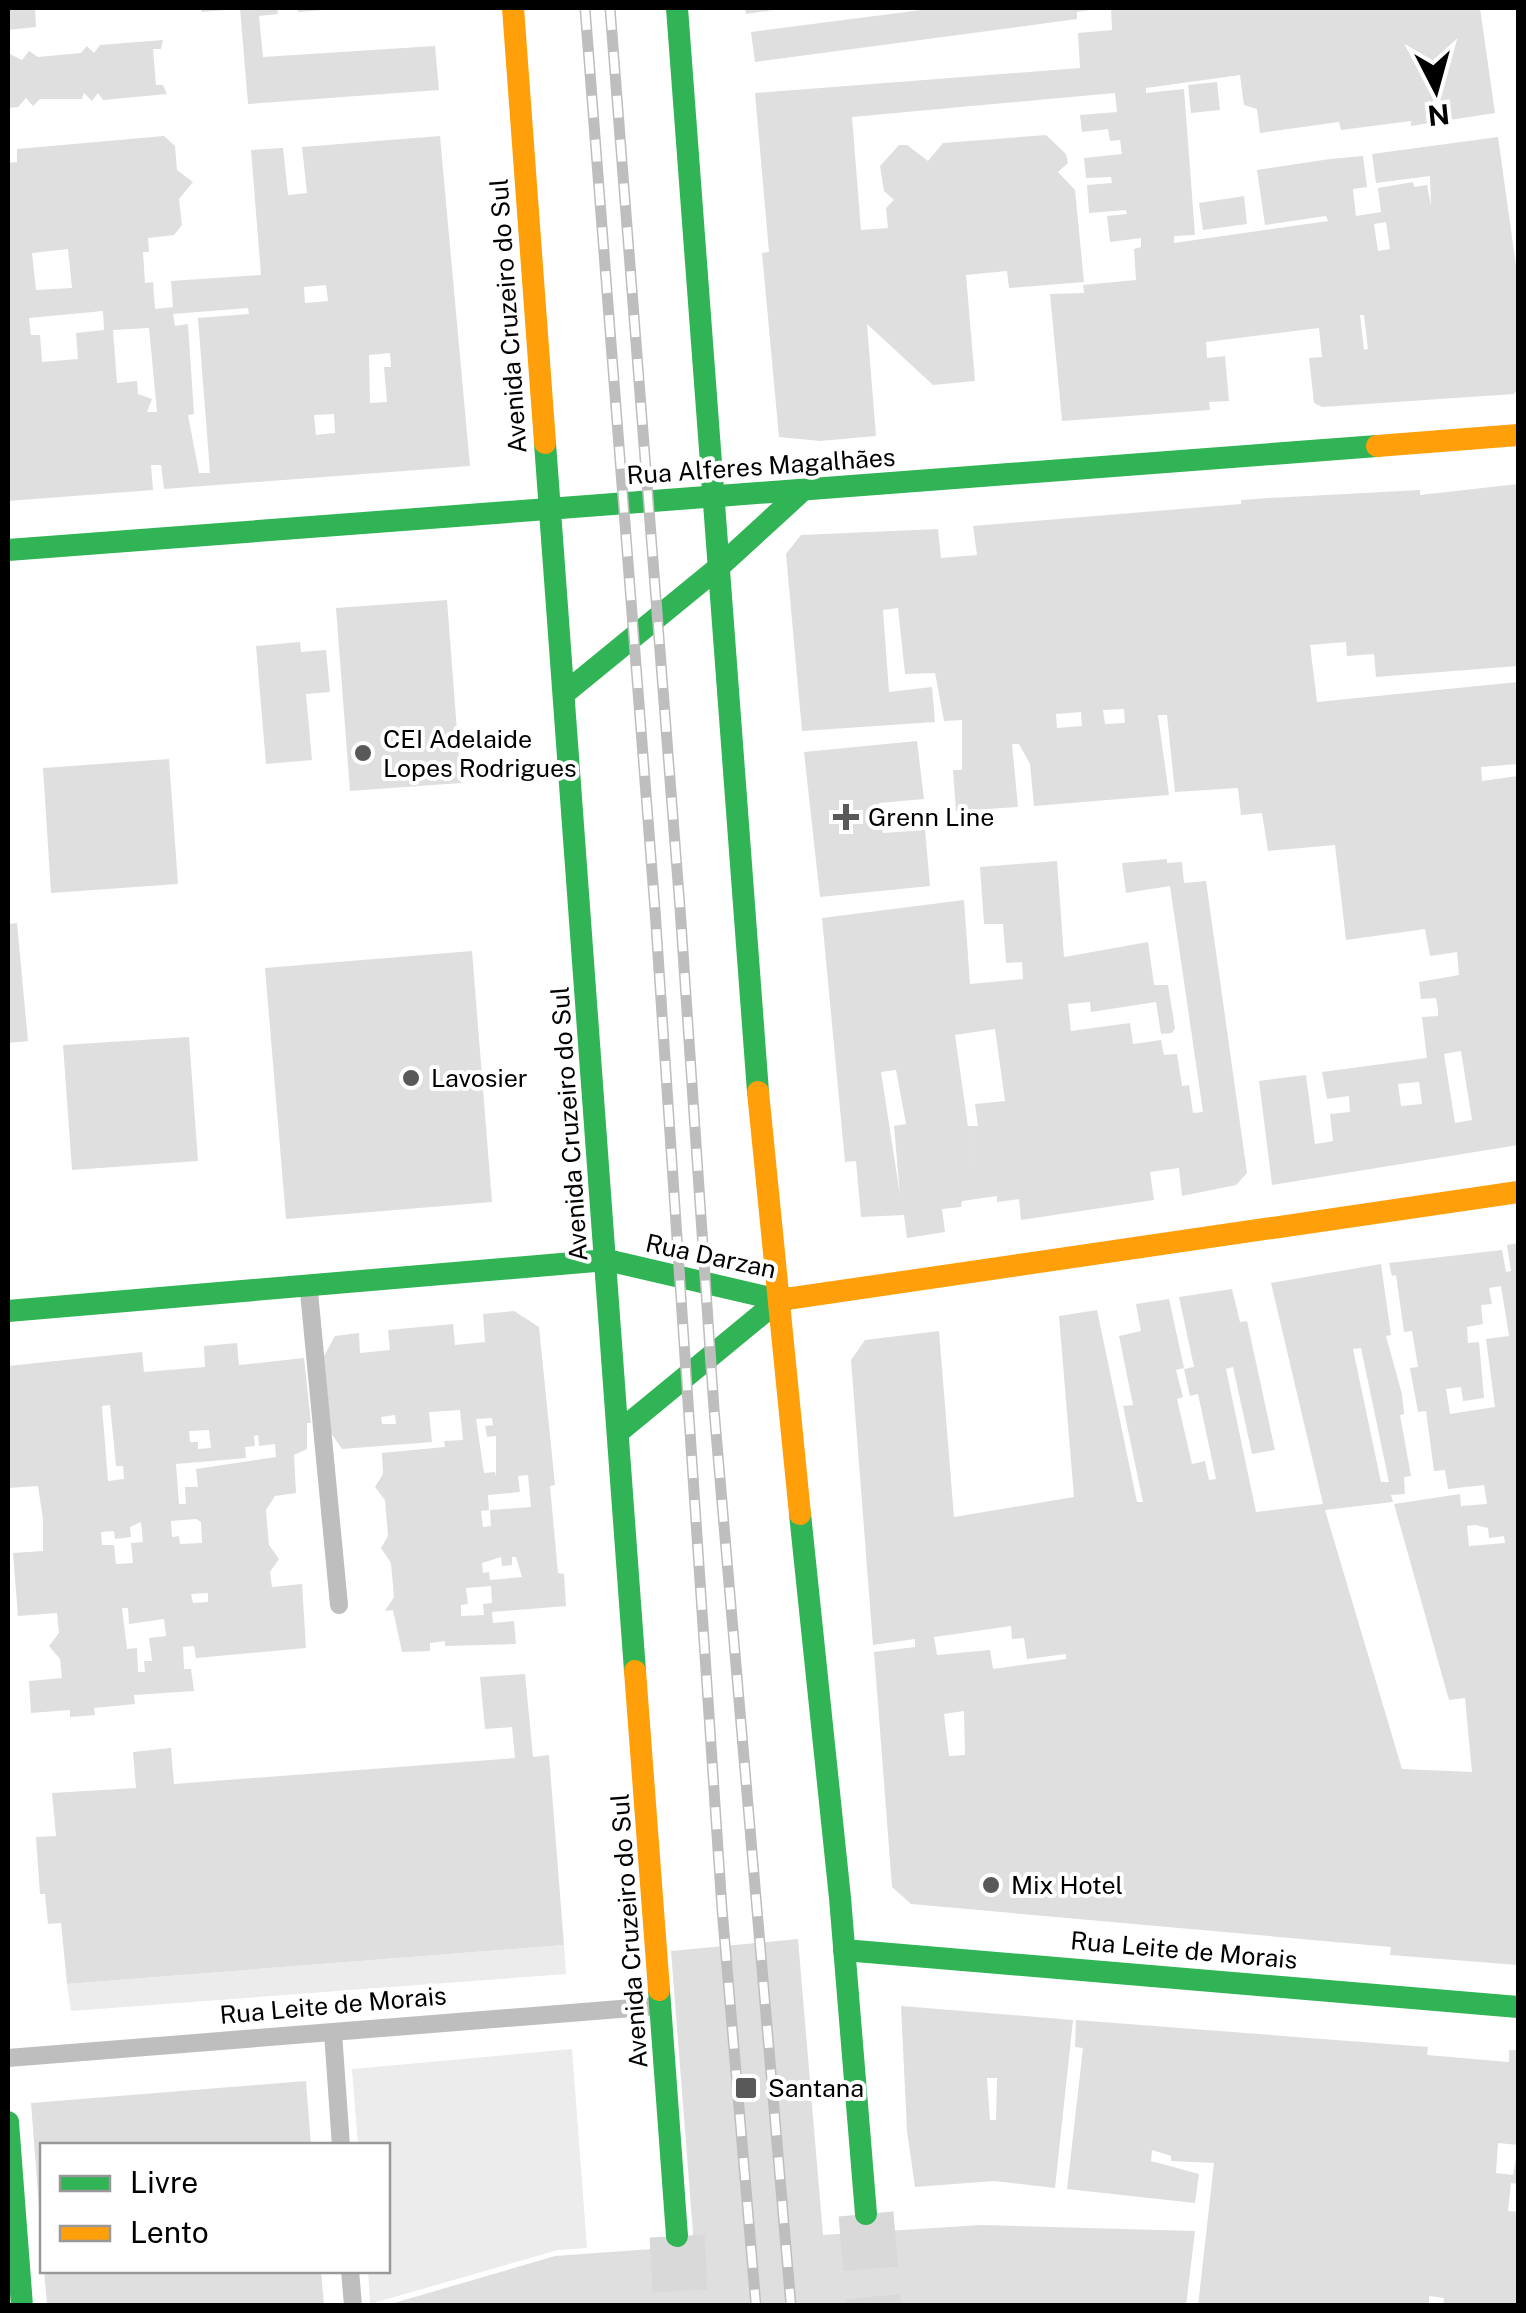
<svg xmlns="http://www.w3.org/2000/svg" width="1526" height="2313" font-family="'Public Sans',sans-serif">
<rect width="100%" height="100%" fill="#fff"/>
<g fill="#ececec">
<path d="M564,1945L566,1974L71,2011L67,1984Z"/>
<path d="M572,2049L587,2248L558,2250L370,2304L368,2271L388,2270V2146L358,2145L352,2069Z"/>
</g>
<g fill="#dfdfdf" fill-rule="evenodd">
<path d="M8,8H35L36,27L8,30Z"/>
<path d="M201,8H227V10L202,12Z"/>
<path d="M240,8H277L278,14L259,16L263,57L435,46L439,90L248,104Z"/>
<path d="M298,8H324V10L298,12Z"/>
<path d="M745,8H773V10L746,14Z"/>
<path d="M937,8L1090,10L1077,12V19L755,62L751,32Z"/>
<path d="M1111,8H1480L1495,113L1411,126V121L1341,130L1339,122L1260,133L1257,109L1244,105L1240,75L1146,88V93L1184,89L1195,235L1174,236V243L1328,221L1326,216L1265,225L1257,170L1330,159L1363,156L1367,187L1353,189L1356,216L1381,212L1378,188L1413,182L1414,187L1427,185L1431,206L1430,176L1376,183L1372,154L1498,137L1518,280V388L1514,394L1322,407L1314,403L1309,358L1322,357L1319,328L1206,342L1207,358L1225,356L1229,401L1209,402L1210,410L1062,421L1050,294L1084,293L1083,285L1136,280L1134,249L1141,247V238L1110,242L1107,216L1127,214L1126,210L1089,213L1087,185L1112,183L1111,177L1086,178L1084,158L1122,154L1120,140L1110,141L1108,129L1082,132L1080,115L1117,112L1115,93L852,117L861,230L888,228L886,208L894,200L884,191L880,166L899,145H907L928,161L943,143L1046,135L1066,154L1068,163L1058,172L1075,190L1084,282L1009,288L1007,271L966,275L975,381L933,385L867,324L876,436L820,441L779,437L762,253L769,252L755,93L1080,68L1078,33L1112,30ZM1386,222L1390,249L1378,251L1374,224ZM1360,315H1364L1368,349L1364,350Z"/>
<path d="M163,40L161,49H153L156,85H163L167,94L103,100L98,93L92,101L84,93L82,99H40L33,106L26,98L18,107L8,108V53L22,60L29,51L38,57L81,53L87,46L94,53L100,45Z"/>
<path d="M1217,82L1220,110L1191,113L1188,85Z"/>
<path d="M164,136L175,146L177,170L193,182L179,199L182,225L174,235L148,238L149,252H143L145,283L153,282L155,309L173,307L171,281L261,275L251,150L283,148L288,195L307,193L302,147L440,136L470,466L164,489L161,465H151L153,490L8,501V163L17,162V149ZM68,249L72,288L36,290L32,253ZM326,285L328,301L305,303L304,287ZM248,308L249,314L198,318L210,473H199L188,415L194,414L188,324L175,326L173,314ZM103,311L104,330L76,333L78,359L42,362L40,335H31L29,318ZM149,328L157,412H147L152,399L138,394L137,381L117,383L113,330ZM390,353L391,367H384L387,402L370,403L369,355ZM334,414L335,433L316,435L314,415Z"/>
<path d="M1244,196L1247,224L1203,230L1199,203Z"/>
<path d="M1518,484V666L1376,677L1374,654L1347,656L1346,642L1310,645L1317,702L1518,682V764L1481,767L1482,781L1518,776V1145L1272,1185L1259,1081L1306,1075L1315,1144L1333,1141L1330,1114L1350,1112L1349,1096L1327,1099L1322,1072L1427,1058L1422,1017L1438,1016V1010L1436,998L1421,999L1419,982L1459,975L1457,952L1430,956L1425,929L1346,940L1335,845L1268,851L1262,813L1241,815L1238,788L1175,792L1167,715H1158L1169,795L1034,806L1030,764L1019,744H1012L1018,807L956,811L953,770H962V720L944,721L935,673L905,674L898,608L883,610L889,692L932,687L935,722L802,731L786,554L801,535L938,529L941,558L977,555L973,526L1241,504V500L1268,498L1420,490V495ZM1124,709L1125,723L1105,724L1103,710ZM1081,712L1082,726L1057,728L1056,714ZM1461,1051L1472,1120L1455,1123L1444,1054ZM1419,1082L1422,1104L1401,1106L1398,1084Z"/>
<path d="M447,600L461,783L350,791L336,608Z"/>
<path d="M300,642L301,652L326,650L330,692L306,694L312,760L266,764L256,646Z"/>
<path d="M917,741L924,799L879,803L883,833L925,830L930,886L820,897L804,752Z"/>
<path d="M169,759L178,884L51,893L43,768Z"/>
<path d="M1167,859V863L1182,862L1184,883L1206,881L1247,1173L1236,1185L1182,1196L1179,1168L1150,1172L1154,1200L1021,1220L1019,1199L997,1202V1196L962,1201L961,1207L942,1209L945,1232L907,1238L904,1215L861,1217L856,1161L845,1162L822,918L964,900L970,984L1023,979L1022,962L1006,963L1003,924H984L980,867L1057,861L1064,957L1148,942L1154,985H1168L1175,1028L1172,1033L1161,1034L1156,1002L1091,1012L1090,1002L1068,1004L1071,1031L1130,1023L1133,1044L1161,1040L1164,1055L1177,1054L1182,1086L1189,1085L1193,1113L1203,1112L1170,886L1126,893L1122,863ZM995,1029L1005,1101L975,1104L978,1126H968L976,1183L955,1035ZM896,1070L906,1124L894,1126L900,1195L881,1072Z"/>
<path d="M17,923L28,1041L8,1043V924Z"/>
<path d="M472,951L492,1202L286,1219L265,968Z"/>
<path d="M189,1037L198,1161L72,1170L63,1045Z"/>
<path d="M1518,1243V1965L1390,1955L1391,1947L911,1904L892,1887L874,1652L915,1647V1639L873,1645L851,1360L865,1340L939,1331L954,1517L1074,1497L1059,1316L1097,1310L1137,1502H1143L1123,1406L1133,1405L1119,1336L1141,1331L1136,1304L1169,1299L1184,1368L1176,1370L1183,1397L1177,1399L1192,1464L1205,1461L1209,1480L1216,1479L1198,1394L1190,1396L1184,1369L1194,1367L1179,1297L1232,1289L1240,1322L1247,1321L1275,1450L1252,1454L1233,1367L1226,1369L1256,1512L1323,1504L1271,1283L1381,1264L1391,1335L1386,1336L1402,1394L1404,1414L1400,1415L1411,1476L1404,1477L1405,1494L1391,1495L1393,1502L1325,1510L1402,1769L1472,1772L1465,1698L1449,1700L1394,1504L1460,1494L1461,1506L1487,1504L1484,1485L1448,1489L1445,1470L1434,1471L1426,1411L1418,1412L1410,1368L1418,1367L1412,1331L1404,1332L1396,1275L1392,1276L1389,1263L1502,1250L1506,1272L1511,1271L1507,1245ZM1501,1286L1509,1336L1486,1339L1495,1407L1450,1414L1446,1389L1461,1387L1463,1401L1484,1398L1479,1342L1468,1343L1467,1327L1483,1324L1481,1305L1492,1304L1489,1288ZM1361,1348L1389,1482H1381L1353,1349ZM1475,1525L1488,1528L1489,1538L1504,1536L1505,1543L1469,1546L1467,1526ZM1011,1626L1012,1639L1024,1638L1027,1659L1066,1654V1659L993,1669L990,1650L937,1655L934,1637ZM964,1711L965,1755L949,1756L944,1714Z"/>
<path d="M514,1311L539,1327L555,1485L550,1486L558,1573L564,1574L566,1606L492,1612L493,1623L514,1621L516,1644L445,1646V1641L430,1643V1651L402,1652L393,1610L385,1611L394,1597L391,1563L381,1548L388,1536L385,1500L375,1487L383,1474L382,1453L445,1447L444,1441L463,1440L460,1410L429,1412L432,1442L342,1449L331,1433L324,1356L335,1336L359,1333L360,1353L390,1350L388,1330L453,1324L455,1345L485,1342L483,1314ZM395,1415L396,1424H382L381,1417ZM492,1418L493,1425L485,1426L487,1437L496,1436V1477L495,1472L484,1473L476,1419ZM528,1475L531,1507L490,1510L491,1526L483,1527L481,1511L489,1510L488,1495L520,1492L518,1476ZM501,1557L502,1566L512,1565V1557H516L522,1577L490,1580L489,1572L483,1573L482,1563ZM491,1586L492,1603L483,1604L484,1615L461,1616V1605L468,1604L466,1588Z"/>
<path d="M237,1343L239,1365L304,1358L311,1423H307V1449L294,1455L296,1493L275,1496L266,1510L269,1545L279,1559L270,1572L272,1587L302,1584L306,1648L196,1658L194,1646L183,1647L184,1669H191L194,1691L134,1695L135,1704L94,1708L95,1715L70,1717V1710L31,1713L29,1681L62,1678L60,1659L49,1646L59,1633L57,1613L18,1616L13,1553L43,1551V1519L38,1486L8,1488V1366L142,1352L144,1372L205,1367L204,1346ZM110,1405L116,1466H123L124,1479L108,1481L102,1406ZM209,1430L211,1448L198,1449V1442H190L189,1431ZM258,1435L259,1446L275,1444L276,1457L196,1469L198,1487H185L186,1504H179L176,1464L246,1458L245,1447L255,1446L254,1436ZM196,1519L201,1522L202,1543L180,1544L179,1536L172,1537L171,1521ZM141,1522L143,1542L131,1543L133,1563L116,1564L114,1545H102L101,1532L114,1531L115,1539L131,1537L130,1527ZM208,1593V1602L193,1603L191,1594ZM122,1608H128L129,1624L164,1619L166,1636L149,1638L152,1661H144L145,1672H138L137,1648L127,1649Z"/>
<path d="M525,1674L533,1757L549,1755L564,1945L67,1984L61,1923L48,1924L45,1894H40L36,1837L56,1836L52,1793L136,1788L133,1752L171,1748L174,1784L515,1758L512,1727L485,1729L480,1677Z"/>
<path d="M798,1939L823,2235L981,2225L1195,2231L1186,2306H384L555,2256L694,2246L671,1951Z"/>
<path d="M901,2006L1073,2020L1055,2188L994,2181L915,2187L907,2131ZM987,2078H997L996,2120H990Z"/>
<path d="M1076,2020L1428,2047L1427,2055L1509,2062V2050H1518V2145L1498,2143L1496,2173L1513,2175L1518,2147V2184L1511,2183L1508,2211L1518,2212V2306H1443L1444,2298L1429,2296V2306H1198L1214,2163L1171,2161V2156L1152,2150L1151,2161L1199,2174L1195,2203L1067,2189L1083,2048L1075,2047Z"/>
<path d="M306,2081L311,2146H42L40,2220L31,2103Z"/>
<path d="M44,2270H321L324,2306H47Z"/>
</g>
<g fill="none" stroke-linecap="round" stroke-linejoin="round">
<g stroke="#d9d9d9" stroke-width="55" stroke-dasharray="55 28" stroke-linecap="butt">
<path d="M866,2214L874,2306"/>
<path d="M677,2236L681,2306"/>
</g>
<g stroke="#bebebe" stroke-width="18">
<path d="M309,1292L339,1605"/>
<path d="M333,2033L341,2146"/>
<path d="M8,2058L657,2006"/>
<path d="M350,2270L353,2306"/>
</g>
<g stroke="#30b455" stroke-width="22">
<path d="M677,8L758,1092"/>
<path d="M545,443L635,1671"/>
<path d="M8,550L1377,446"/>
<path d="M565,693L719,567L802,491"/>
<path d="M8,1311L607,1260L779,1300L793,1298"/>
<path d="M621,1430L779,1300"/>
<path d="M800,1514L840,1898L866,2214"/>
<path d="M844,1950L1518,2007"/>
<path d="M659,1990L677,2236"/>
<path d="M8,2122L22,2306"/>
</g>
<g stroke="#ff9f0a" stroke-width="22">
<path d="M513,8L545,443"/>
<path d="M1377,446L1518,435"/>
<path d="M758,1092L800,1514"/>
<path d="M793,1298L1518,1192"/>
<path d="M635,1671L659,1990"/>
</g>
<defs>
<g id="rail">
<path d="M585,8L655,910L722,1909L756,2306"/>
<path d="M610,8L680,908L714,1409L791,2306"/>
</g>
</defs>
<use href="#rail" stroke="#bebebe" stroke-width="11"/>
<use href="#rail" stroke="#fff" stroke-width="8" stroke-dasharray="22" stroke-linecap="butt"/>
</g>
<g fill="#595959" stroke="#fff" stroke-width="4">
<circle cx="363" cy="753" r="10"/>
<path d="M841 802h10v10h10v10h-10v10h-10v-10h-10v-10h10z"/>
<circle cx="411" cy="1078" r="10"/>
<circle cx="991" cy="1885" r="10"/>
<rect x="734" y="2076" width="24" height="24" rx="5"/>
</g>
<g text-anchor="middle" stroke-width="8" stroke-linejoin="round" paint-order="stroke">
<g font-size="25" fill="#000" stroke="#fff">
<text transform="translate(508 316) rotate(-94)" y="9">Avenida Cruzeiro do Sul</text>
<text transform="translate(761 466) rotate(-4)" y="9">Rua Alferes Magalhães</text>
<text transform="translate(569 1124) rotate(-94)" y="9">Avenida Cruzeiro do Sul</text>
<text transform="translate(711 1256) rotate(12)" y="9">Rua Darzan</text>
<text transform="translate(629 1931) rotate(-94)" y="9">Avenida Cruzeiro do Sul</text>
<text transform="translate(1184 1950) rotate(5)" y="9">Rua Leite de Morais</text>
<text transform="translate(333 2005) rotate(-5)" y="9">Rua Leite de Morais</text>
</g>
<g font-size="25" fill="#000" stroke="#fff" text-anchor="start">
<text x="383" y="748">CEI Adelaide<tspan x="383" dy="29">Lopes Rodrigues</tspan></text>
<text x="868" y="826">Grenn Line</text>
<text x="431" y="1087">Lavosier</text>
<text x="1011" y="1894">Mix Hotel</text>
<text x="768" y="2097">Santana</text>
</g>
</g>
<rect width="1526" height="2313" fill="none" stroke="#000000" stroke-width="20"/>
<rect x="40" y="2143" width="350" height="130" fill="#ffffff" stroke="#999999" stroke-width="2.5"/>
<rect x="60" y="2176" width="50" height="15" fill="#30b455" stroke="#999999" stroke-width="2.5"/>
<text x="130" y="2193" font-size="30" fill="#000000">Livre</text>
<rect x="60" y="2226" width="50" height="15" fill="#ff9f0a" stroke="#999999" stroke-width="2.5"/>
<text x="130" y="2243" font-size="30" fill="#000000">Lento</text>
<g transform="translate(1436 90) rotate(174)" stroke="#ffffff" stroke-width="8" paint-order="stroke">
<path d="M0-8L18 38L0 25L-18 38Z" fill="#000000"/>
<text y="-15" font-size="28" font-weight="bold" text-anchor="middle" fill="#000000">N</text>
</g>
</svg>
